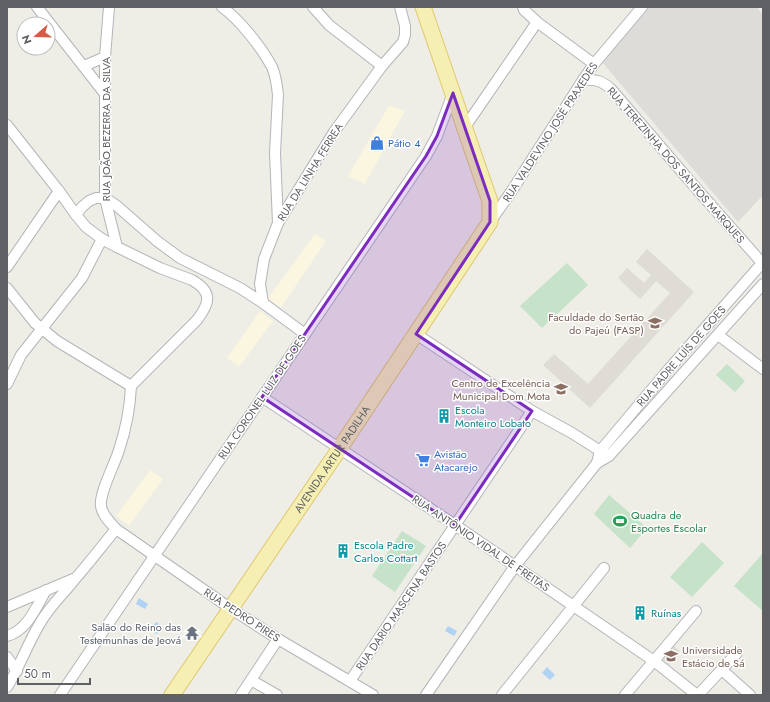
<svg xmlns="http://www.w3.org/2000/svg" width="770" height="702" font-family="Jost,sans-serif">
<rect width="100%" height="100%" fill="#eeede6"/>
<g fill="#faf6df">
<path d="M389,105L405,111L365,184L348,176Z"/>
<path d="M315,234L326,241L281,308L268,298Z"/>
<path d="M260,311L273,321L239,367L227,358Z"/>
<path d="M150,470L163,479L129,526L116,516Z"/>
</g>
<path fill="#dddcd8" d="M650,7H757L763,15V195L738,222L602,62Z"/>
<g fill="#dedcd5">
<path d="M647,249L694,292L590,408L543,365L554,354L588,384L670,293L656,281L640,299L618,278L627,268L644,283L651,275L636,262Z"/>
<path d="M674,646L680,652L669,665L663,660Z"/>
</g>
<g fill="#c6e2c8">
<path d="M567,263L588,285L542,328L520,306Z"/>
<path d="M727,364L745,381L735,392L716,375Z"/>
<path d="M609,495L647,528L630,548L594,514Z"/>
<path d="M402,531L426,546L395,592L372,576Z"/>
<path d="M702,542L724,563L692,597L670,577Z"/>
<path d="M763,553V611L734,586Z"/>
</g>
<g fill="#b0d2f5">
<path d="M139,598L148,604L145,609L136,604Z"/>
<path d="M156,622L162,626L157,634L150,630Z"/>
<path d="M448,626L457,631L454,636L445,631Z"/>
<path d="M547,667L555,675L550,680L542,673Z"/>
</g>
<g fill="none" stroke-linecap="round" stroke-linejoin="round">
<defs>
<g id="street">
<path d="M37,7L105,94"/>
<path d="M109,7L105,57V198L117,247L160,268L192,280C213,292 210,303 197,320L131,386C130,409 126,429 119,450C115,464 99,493 101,506C102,515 110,522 116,529L230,608L278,639L373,695"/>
<path d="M222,7C240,20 262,48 272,67C276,76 277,85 278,95L275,153L278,223"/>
<path d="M313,7L329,25L382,66"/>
<path d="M523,7L524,10L537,22L594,64"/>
<path d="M84,66L105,57"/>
<path d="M583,80C596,79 602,81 611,89L695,187L763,264"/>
<path d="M7,125L59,191L76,215L86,227L102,239L117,247"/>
<path d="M465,127L537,22"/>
<path d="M76,215L82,207L89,201L96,198H105L117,206L157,241L180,258L240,288L263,303"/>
<path d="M490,222L511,192L583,80L594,64L642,7"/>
<path d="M7,267L59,191"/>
<path d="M7,288L35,323L57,341L131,386"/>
<path d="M305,334L263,303L260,284L264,259L278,223L334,132L382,66L403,42L405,35V26L400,7"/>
<path d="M416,334L532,411L572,433L605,454"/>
<path d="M718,335L763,369"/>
<path d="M7,384L21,355L82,278L102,239"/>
<path d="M262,397L455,525L654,661L697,695"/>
<path d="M597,463L600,451L668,370L763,262"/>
<path d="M7,607L73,579"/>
<path d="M7,636C27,631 37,606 46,590"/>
<path d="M7,657L17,671"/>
<path d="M722,670L750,695"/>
<path d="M251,680L277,695"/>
<path d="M350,681L532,411"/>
<path d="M7,687C21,665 29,639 44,617C53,603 65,592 75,579C89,563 102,546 116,529"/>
<path d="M60,695L426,156L437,136L453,93"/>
<path d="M241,695L278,639"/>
<path d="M426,695L515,566L597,463L609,456L763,284"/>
<path d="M502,695L604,568"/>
<path d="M625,695L696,611"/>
<path d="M698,695L737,653"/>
</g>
<g id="primary">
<path id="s1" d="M172,695L340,448L490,222V201L485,187L423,7"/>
</g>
</defs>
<use href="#street" stroke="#b3b5b9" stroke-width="12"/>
<use href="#primary" stroke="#e0c86d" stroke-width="17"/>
<use href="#street" stroke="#fff" stroke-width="10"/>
<use href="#primary" stroke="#f5efb4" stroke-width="15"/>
</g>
<path fill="#7b2cbf" fill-opacity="0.2" stroke="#7b2cbf" stroke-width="3" stroke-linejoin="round" d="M453,93L490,201V222L416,334L532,411L455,525L262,397L426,156L437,136Z"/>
<defs>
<symbol id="shop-bare" viewBox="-9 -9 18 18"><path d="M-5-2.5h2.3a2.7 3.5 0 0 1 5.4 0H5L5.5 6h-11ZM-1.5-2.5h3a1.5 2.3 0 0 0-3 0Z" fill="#3f7fe0" stroke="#fff" stroke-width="2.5" paint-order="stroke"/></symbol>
<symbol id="university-bare" viewBox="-9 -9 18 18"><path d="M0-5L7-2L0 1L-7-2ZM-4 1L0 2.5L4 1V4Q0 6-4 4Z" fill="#8d6e63" stroke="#fff" stroke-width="2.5" paint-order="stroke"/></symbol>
<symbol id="school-bare" viewBox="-9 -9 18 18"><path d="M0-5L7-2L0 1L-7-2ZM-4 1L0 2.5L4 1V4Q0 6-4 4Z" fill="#8d6e63" stroke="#fff" stroke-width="2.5" paint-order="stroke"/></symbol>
<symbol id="building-bare" viewBox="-9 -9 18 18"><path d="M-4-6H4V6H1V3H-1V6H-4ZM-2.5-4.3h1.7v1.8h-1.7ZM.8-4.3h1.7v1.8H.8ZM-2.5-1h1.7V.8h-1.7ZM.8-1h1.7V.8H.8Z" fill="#0f9aa8" stroke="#fff" stroke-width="2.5" paint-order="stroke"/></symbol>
<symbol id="supermarket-bare" viewBox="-9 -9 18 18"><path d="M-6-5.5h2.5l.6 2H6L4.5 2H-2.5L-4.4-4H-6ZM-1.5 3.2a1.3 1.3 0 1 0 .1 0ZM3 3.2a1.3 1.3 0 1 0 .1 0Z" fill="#3f7fe0" stroke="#fff" stroke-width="2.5" paint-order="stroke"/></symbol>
<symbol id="stadium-bare" viewBox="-9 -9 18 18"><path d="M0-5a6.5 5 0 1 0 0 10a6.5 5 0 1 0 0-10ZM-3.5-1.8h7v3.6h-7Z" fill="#2e9e5b" stroke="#fff" stroke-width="2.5" paint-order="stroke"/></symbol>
<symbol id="temple-bare" viewBox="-9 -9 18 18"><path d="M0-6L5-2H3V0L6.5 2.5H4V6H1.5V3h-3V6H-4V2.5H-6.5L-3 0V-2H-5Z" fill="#6b7280" stroke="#fff" stroke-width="2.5" paint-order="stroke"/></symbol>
</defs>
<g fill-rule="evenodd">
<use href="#shop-bare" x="367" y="133" width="20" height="20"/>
<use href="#university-bare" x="645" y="313" width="20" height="20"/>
<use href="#school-bare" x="551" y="379" width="20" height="20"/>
<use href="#building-bare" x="434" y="406" width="20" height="20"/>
<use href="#supermarket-bare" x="413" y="450" width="20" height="20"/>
<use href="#stadium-bare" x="610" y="511" width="20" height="20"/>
<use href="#building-bare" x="333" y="541" width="20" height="20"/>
<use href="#building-bare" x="630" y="603" width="20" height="20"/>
<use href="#temple-bare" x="182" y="623" width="20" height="20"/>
<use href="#university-bare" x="661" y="646" width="20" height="20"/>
</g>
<g text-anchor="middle" stroke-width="3" stroke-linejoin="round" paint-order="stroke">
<g font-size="11" fill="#5e6064" stroke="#fff">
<text transform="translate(106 129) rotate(-90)" y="4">RUA JOÃO BEZERRA DA SILVA</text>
<text transform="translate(550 132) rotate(-57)" y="4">RUA VALDEVINO JOSÉ PRAXEDES</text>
<text transform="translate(676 165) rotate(49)" y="4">RUA TEREZINHA DOS SANTOS MARQUES</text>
<text transform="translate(310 172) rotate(-58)" y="4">RUA DA LINHA FERREA</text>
<text transform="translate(681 356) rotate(-49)" y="4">RUA PADRE LUÍS DE GOES</text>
<text transform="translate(262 397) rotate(-56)" y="4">RUA CORONEL LUIZ DE GOES</text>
<text dy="4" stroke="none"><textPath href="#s1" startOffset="285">AVENIDA ARTUR PADILHA</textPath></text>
<text transform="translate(481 543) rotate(34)" y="4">RUA ANTÔNIO VIDAL DE FREITAS</text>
<text transform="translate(401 606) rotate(-56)" y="4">RUA DARIO MASCENA BASTOS</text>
<text transform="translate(242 615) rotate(33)" y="4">RUA PEDRO PIRES</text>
</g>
<g font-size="11" fill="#366cbe" stroke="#fff" text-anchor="start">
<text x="388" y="147">Pátio 4</text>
<text x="434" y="458">Avistão<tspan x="434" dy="13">Atacarejo</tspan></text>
</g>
<g font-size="11" fill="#785e54" stroke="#fff" text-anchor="end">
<text x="644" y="321">Faculdade do Sertão<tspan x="644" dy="13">do Pajeú (FASP)</tspan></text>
<text x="550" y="387">Centro de Excelência<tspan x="550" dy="13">Municipal Dom Mota</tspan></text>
<text x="682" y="654" text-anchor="start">Universidade<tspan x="682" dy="13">Estácio de Sá</tspan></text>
</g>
<g font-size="11" fill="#0d838f" stroke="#fff" text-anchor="start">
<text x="455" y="414">Escola<tspan x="455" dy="13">Monteiro Lobato</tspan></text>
<text x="354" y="549">Escola Padre<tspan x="354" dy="13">Carlos Cottart</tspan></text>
<text x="651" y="617">Ruínas</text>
</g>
<g font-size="11" fill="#27864d" stroke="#fff" text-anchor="start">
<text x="631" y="519">Quadra de<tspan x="631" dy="13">Esportes Escolar</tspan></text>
</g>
<g font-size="11" fill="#5b616d" stroke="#fff" text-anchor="end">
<text x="181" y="631">Salão do Reino das<tspan x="181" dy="13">Testemunhas de Jeová</tspan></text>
</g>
</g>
<rect width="770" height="702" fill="none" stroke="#5e6064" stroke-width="16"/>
<g transform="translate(36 36) rotate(250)"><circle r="19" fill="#ffffff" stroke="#bfbfc1"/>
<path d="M0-3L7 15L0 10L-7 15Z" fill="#d45b46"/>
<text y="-6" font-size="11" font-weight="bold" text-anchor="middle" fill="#5e6064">N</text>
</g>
<path d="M18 678v6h72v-6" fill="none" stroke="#5e6064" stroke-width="2"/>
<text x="24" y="678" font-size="12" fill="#5e6064" stroke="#ffffff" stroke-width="3" paint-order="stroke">50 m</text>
</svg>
